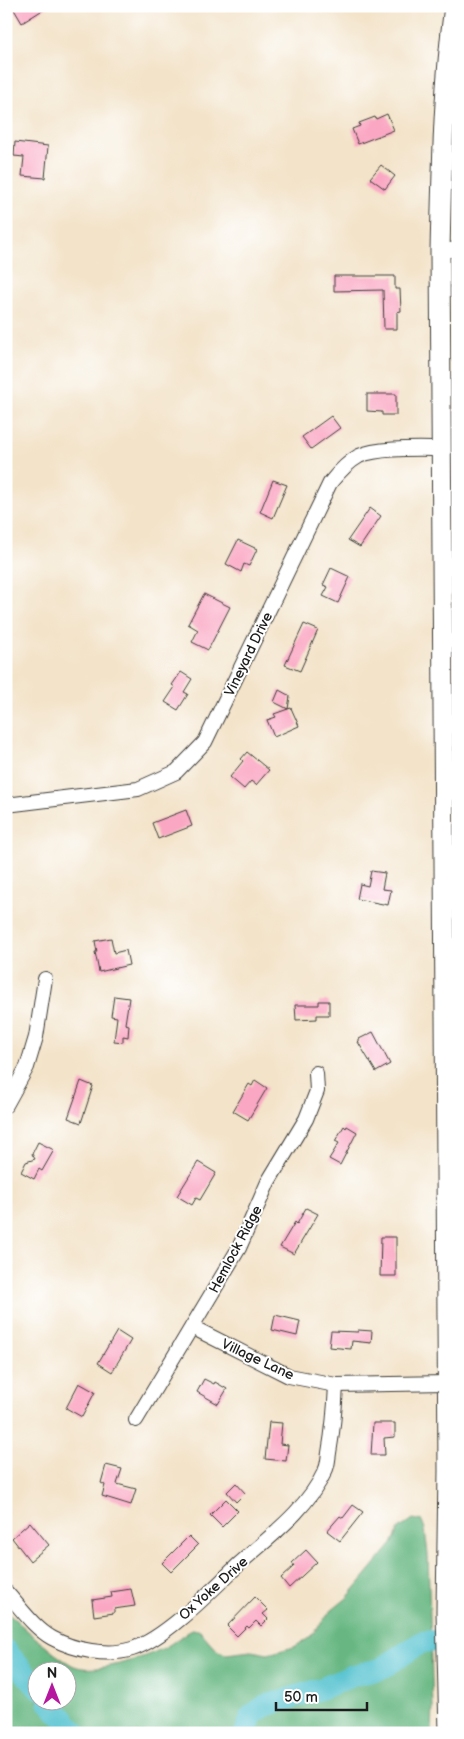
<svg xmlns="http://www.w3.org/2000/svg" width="464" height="1739" font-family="'Balsamiq Sans',sans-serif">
<rect width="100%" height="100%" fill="#fff"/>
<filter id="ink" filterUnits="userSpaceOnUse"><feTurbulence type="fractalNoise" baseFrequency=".02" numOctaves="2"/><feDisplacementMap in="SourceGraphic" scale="10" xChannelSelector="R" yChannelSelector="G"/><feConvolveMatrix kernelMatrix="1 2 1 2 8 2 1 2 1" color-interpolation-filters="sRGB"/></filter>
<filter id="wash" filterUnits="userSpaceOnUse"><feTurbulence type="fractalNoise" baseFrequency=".0096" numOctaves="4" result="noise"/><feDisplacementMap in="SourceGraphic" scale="20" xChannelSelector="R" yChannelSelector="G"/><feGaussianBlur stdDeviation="1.12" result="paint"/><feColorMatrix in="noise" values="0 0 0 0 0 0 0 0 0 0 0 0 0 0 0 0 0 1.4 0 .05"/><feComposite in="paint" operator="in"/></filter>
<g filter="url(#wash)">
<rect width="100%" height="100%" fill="#f3e3c9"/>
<path fill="#67b782" stroke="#426a4f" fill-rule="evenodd" d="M413,1519L422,1521L425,1529L428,1555L433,1708L432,1733H6V1612C25,1627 51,1654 72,1665C92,1676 143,1658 164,1648C170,1645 188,1631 193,1630C195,1629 198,1630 200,1631L218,1651L226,1654L251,1651L268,1654L294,1647L309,1638L331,1611L347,1598L392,1544L399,1529ZM38,1672H68V1702H38Z"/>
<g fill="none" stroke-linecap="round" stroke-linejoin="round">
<g stroke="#57c3d0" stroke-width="22">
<path d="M6,1651L38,1688"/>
<path d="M49,1702L76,1733"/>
<path d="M245,1733L252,1715L265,1706L323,1688L354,1675L381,1669L422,1642L458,1639"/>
</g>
</g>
<g id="blocks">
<g fill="#faa7c3">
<path d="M12,6H49L22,23Z"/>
<path d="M387,114L394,130L358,144L352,129L360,126L359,123L375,117L376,119Z"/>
<path d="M15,142L48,146L45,178L22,176L24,157L14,156Z"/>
<path d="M381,165L395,176L385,189L370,178Z"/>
<path d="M334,276H395V289H400L401,311L397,312V329H384L383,290L334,291Z"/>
<path d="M367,394H396V415H382V412L367,411Z"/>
<path d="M331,416L340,428L311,449L302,437Z"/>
<path d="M273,480L287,485L273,518L260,512Z"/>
<path d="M370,508L381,516L360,547L348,540Z"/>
<path d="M238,540L257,549L249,566L244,564L241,572L226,564Z"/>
<path d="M331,568L350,577L338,603L323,596L328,587L323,585Z"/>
<path d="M204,594L230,607L208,650L192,642L198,630L188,624Z"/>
<path d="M304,624L318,630L300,671L285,665Z"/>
<path d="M181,672L192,679L184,692L188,694L178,710L165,702L175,687L172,685Z"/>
<path d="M279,690L290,696L288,709L291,708L299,726L274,737L267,720L276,717L274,714L288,709L274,702Z"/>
<path d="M247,752L269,770L256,785L251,781L244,789L230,777L243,761L241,759Z"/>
<path d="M186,810L192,826L158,839L152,823Z"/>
<path d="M371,871L385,873L382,889L391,890L388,905L357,899L360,884L368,886Z"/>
<path d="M111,938L114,953L126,950L129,965L99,972L95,952H97L95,941Z"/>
<path d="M114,996L129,998L125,1024L129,1025L128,1037L123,1036V1042L114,1041L117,1017L111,1016Z"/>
<path d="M319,1001H329V1015H317V1019L296,1020L295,1005H319Z"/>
<path d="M373,1032L390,1064L376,1072L358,1042L359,1041V1039Z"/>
<path d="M255,1080L267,1088L248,1120L233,1111L249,1084L252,1086Z"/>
<path d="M81,1081L93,1086L81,1123L68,1118Z"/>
<path d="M344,1126L346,1128L347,1126L357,1132L340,1165L329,1159L339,1143L335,1141Z"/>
<path d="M38,1142L54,1150L42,1171L39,1169L34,1179L21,1172L26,1162L35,1159L32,1154Z"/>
<path d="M198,1162L216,1173L200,1200L196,1198L192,1205L177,1196Z"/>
<path d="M306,1208L318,1214L294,1254L280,1247L295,1222L297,1224Z"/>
<path d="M381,1237H396V1276H380Z"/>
<path d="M275,1315L300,1321L297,1336L272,1330Z"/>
<path d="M358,1330L372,1331L371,1343L352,1341L351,1349L329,1347L331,1331L358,1332Z"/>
<path d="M117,1331L131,1340L112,1372L98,1363Z"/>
<path d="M204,1379L214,1384L215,1382L227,1389L218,1404L197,1392Z"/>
<path d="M79,1383L95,1392L82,1417L66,1408Z"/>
<path d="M269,1422L282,1423L280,1444L288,1445L286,1461L265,1459Z"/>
<path d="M373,1423H395V1437L384,1438L385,1455H371Z"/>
<path d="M106,1465L122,1469L117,1484L136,1489L131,1505L102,1496L105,1485L101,1483Z"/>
<path d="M236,1483L245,1493L236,1502L227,1492Z"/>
<path d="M226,1499L238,1511L222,1527L210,1515Z"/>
<path d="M353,1505L363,1512L340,1541L327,1531L340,1516L343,1518Z"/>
<path d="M30,1522L49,1545L30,1561L12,1538Z"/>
<path d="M189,1536L198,1545L171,1572L162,1563Z"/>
<path d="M306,1550L317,1562L289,1588L281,1578L294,1566L292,1563Z"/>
<path d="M131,1589L135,1606L114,1609V1613L94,1616L92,1600L112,1597L111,1592Z"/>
<path d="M255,1597L268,1610L263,1614L268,1619L261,1626L256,1621L249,1628L247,1626L237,1636L227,1626Z"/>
</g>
</g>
</g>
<g filter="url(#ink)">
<use href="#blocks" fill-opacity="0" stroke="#3c3a36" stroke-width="1"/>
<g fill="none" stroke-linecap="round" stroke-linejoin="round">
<defs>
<g id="minor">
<path d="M440,251L458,249"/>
<path d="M6,805L138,789L176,772L205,742L330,483C338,473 348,462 359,456C378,447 421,449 443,449"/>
<path d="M6,1105L27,1067L36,1037L45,979"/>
<path d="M192,1327L289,1376L336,1385L447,1383"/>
<path d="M136,1420L239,1248L268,1182L306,1119L317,1091L316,1073"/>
<path d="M6,1592C20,1607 34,1628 52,1638C74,1650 107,1657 132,1649C166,1638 212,1590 238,1565C269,1537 307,1510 325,1471C328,1466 328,1459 329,1453C333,1430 335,1408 336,1385"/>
</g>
<path id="secondary" d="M449,1733L446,1611L448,1471L440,251C442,169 443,88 454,6"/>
</defs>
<use href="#minor" stroke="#3c3a36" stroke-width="16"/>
<use href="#secondary" stroke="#3c3a36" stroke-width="21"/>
<use href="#minor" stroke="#fff" stroke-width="14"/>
<use href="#secondary" stroke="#fff" stroke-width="19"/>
</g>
</g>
<g text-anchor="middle" stroke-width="4" stroke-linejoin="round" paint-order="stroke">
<g font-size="14" fill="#1c1c1c" stroke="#fff">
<text transform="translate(248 654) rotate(-64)" y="5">Vineyard Drive</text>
<text transform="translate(235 1249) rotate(-62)" y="5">Hemlock Ridge</text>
<text transform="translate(258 1359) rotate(25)" y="5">Village Lane</text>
<text transform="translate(213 1588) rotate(-42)" y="5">Ox Yoke Drive</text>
</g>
</g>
<rect width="464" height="1739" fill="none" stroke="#fff" stroke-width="25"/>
<g transform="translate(52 1686)"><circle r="24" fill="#ffffff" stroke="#a4a4a4"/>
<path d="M0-4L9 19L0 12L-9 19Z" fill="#b5179e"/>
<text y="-8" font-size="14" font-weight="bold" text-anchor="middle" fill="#1c1c1c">N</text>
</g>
<path d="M276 1702v8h91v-8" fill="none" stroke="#1c1c1c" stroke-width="2.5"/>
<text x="284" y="1702" font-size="15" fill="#1c1c1c" stroke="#ffffff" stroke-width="4" paint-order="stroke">50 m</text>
</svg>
